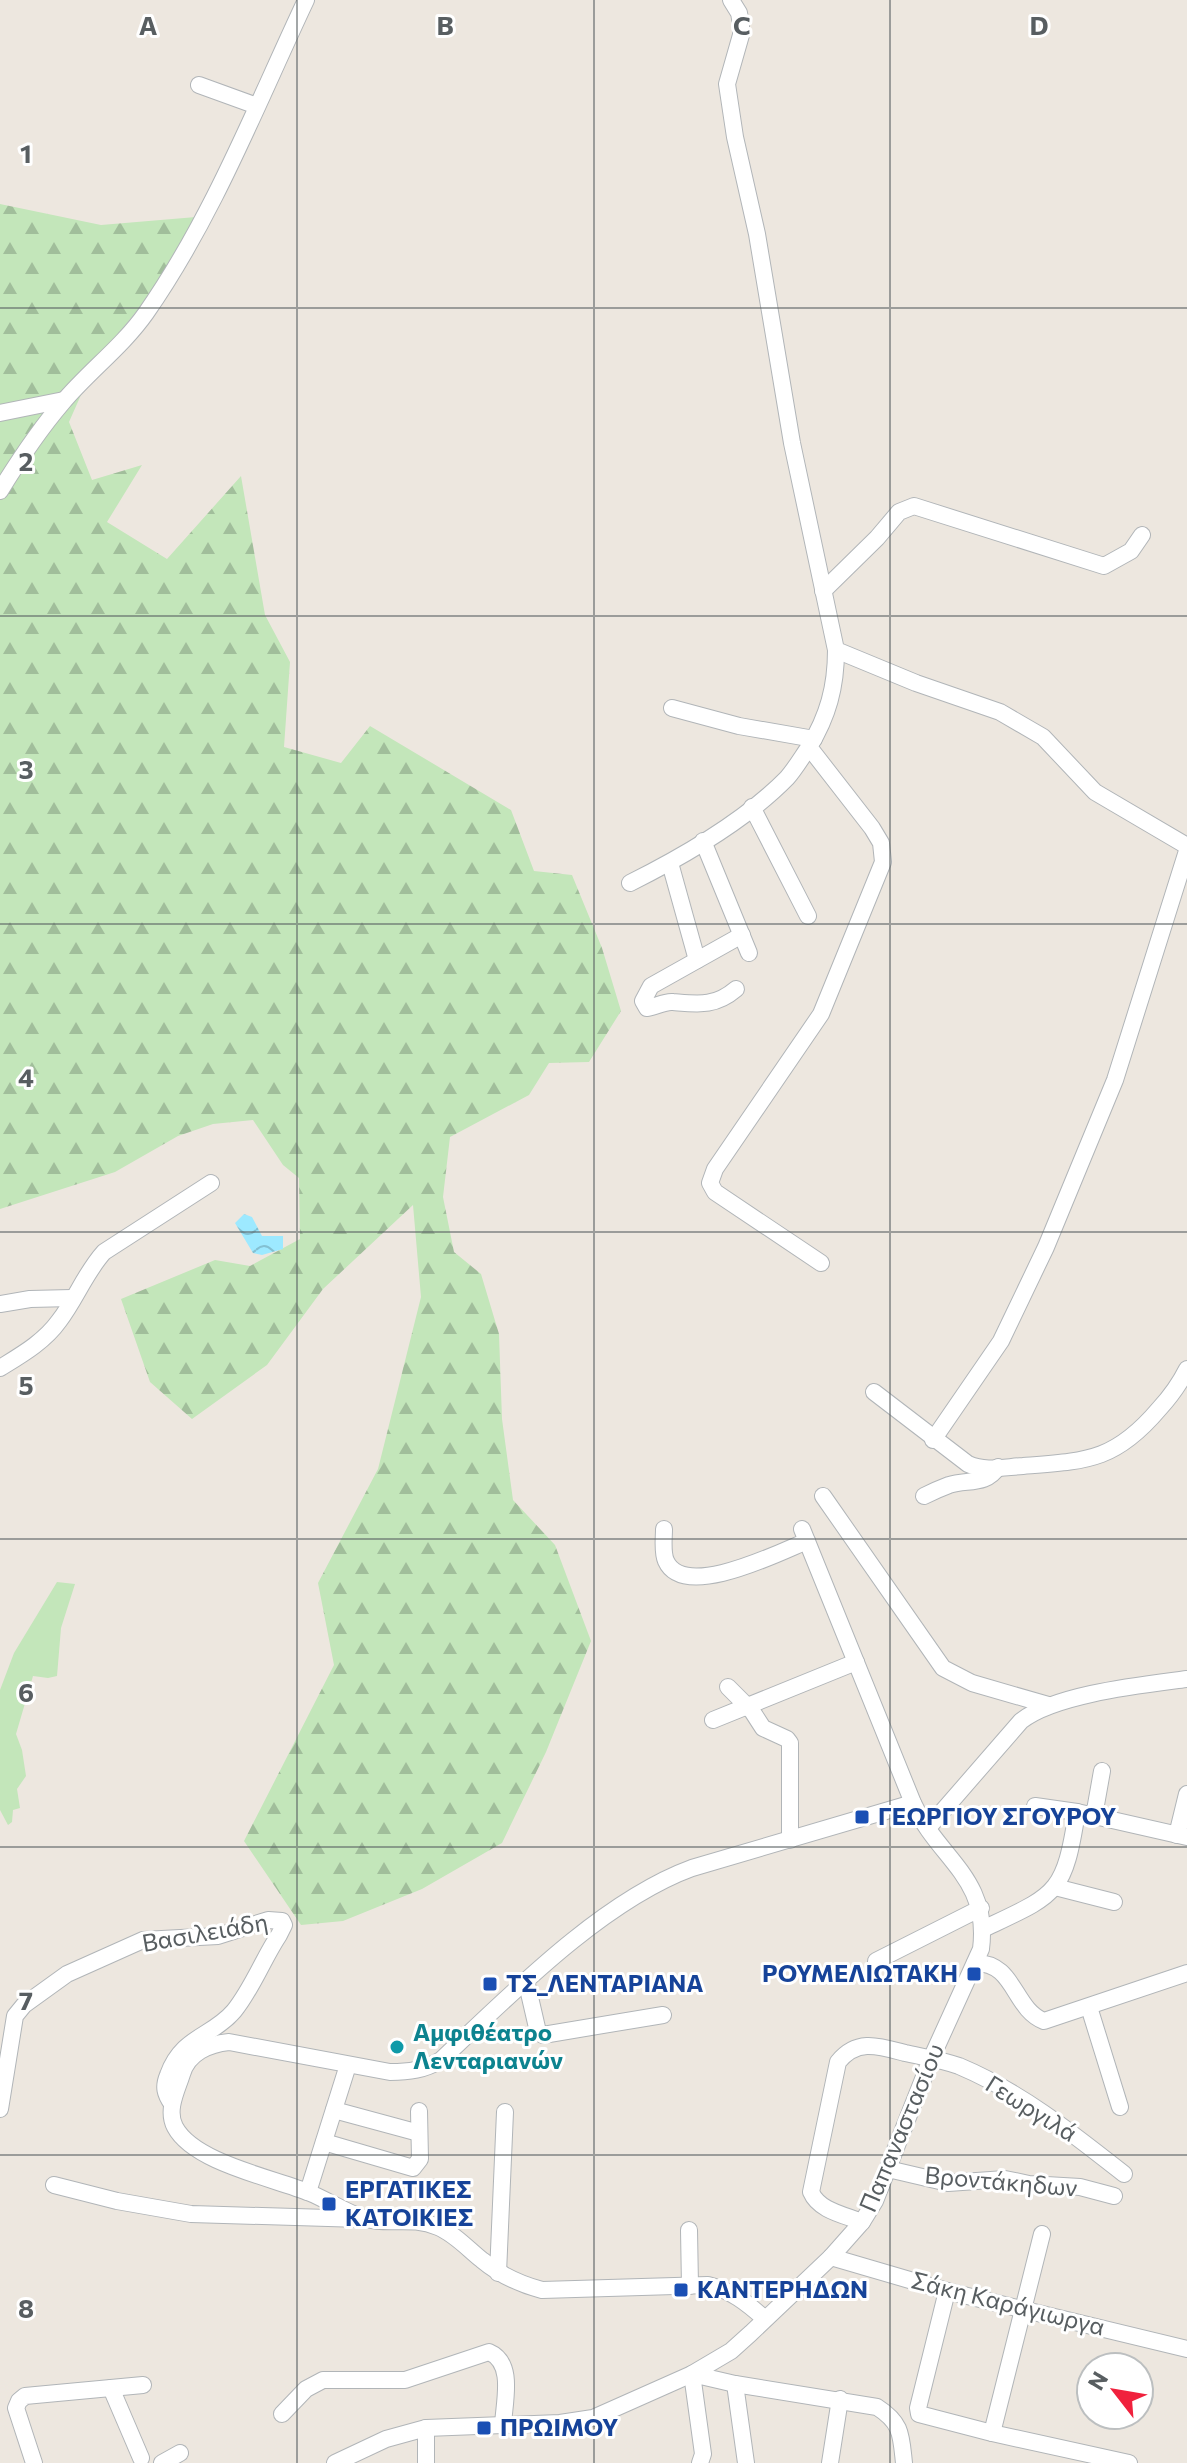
<svg xmlns="http://www.w3.org/2000/svg" width="1187" height="2463" font-family="Commissioner,sans-serif">
<defs>
<pattern id="forest-firs" width="22" height="20" patternUnits="userSpaceOnUse" patternTransform="scale(2)"><rect width="22" height="20" fill="#c3e6ba"/><path d="M5 1l3.5 6h-7zM16 11l3.5 6h-7z" fill="#a1be9b"/></pattern>
<pattern id="water-waves" width="16" height="10" patternUnits="userSpaceOnUse" patternTransform="scale(2)"><rect width="16" height="10" fill="#9de9ff"/><path d="M0 5q4-4 8 0t8 0" fill="none" stroke="#83c0d2"/></pattern>
</defs>
<rect width="100%" height="100%" fill="#ede7df"/>
<path fill="#c3e6ba" d="M57,1582L75,1584L61,1628L57,1676L48,1678L33,1676L16,1734L22,1750L26,1776L17,1789L20,1808L13,1810L12,1822L8,1825L0,1810V1690L14,1653Z"/>
<path fill="url(#forest-firs)" d="M0,204L101,225L196,217L158,285L96,361L69,422L92,480L142,465L107,522L167,559L241,476L265,615L290,662L284,747L341,763L370,726L511,810L534,871L572,875L602,948L621,1011L589,1062L549,1063L529,1095L450,1137L443,1197L454,1252L481,1274L499,1334L502,1419L513,1500L555,1545L591,1641L546,1752L502,1843L422,1889L343,1921L301,1925L244,1841L334,1665L318,1583L378,1469L421,1297L413,1205L323,1289L267,1365L192,1419L150,1382L121,1299L215,1260L250,1266L300,1239L299,1178L283,1165L253,1120L213,1124L178,1136L115,1172L0,1209Z"/>
<path fill="url(#water-waves)" d="M244,1214L252,1217L262,1236H283V1249L262,1255L253,1253L235,1223Z"/>
<g fill="none" stroke-linecap="round" stroke-linejoin="round">
<defs>
<g id="minor">
<path d="M731,0L739,13L741,24V35L727,84L735,137L757,234L792,443L836,650L916,683L1000,712L1043,737L1095,792L1187,846"/>
<path d="M199,85L257,106"/>
<path d="M0,413L64,400"/>
<path d="M0,491C19,460 39,430 63,402C89,371 122,347 146,313C213,217 256,106 306,0"/>
<path d="M823,591L877,538L899,512L914,506L1104,566L1131,551L1142,535"/>
<path d="M672,708L739,726L814,739"/>
<path d="M752,807L808,916"/>
<path d="M703,841L749,953"/>
<path d="M670,863L697,960"/>
<path d="M630,883C682,857 746,820 787,778C795,769 802,757 809,747"/>
<path d="M736,989C715,1007 698,1004 673,1002C664,1001 656,1007 647,1008L643,1001L651,986L742,935"/>
<path d="M821,1263L715,1192L710,1183L715,1169L821,1014L883,862L881,843L872,828L809,747C828,716 836,687 836,650"/>
<path d="M0,1304L30,1299L72,1298"/>
<path d="M0,1368C21,1355 44,1342 59,1321C76,1299 85,1273 104,1252L211,1183"/>
<path d="M874,1392L968,1464C985,1472 1005,1467 1023,1466C1087,1461 1115,1461 1159,1409C1170,1397 1180,1383 1187,1369"/>
<path d="M933,1440L1001,1341L1046,1247L1115,1080L1187,851"/>
<path d="M823,1496L943,1668L972,1683L1048,1705"/>
<path d="M924,1496C932,1492 941,1488 949,1485C967,1479 986,1486 998,1467"/>
<path d="M664,1529C664,1539 662,1552 666,1561C684,1601 780,1552 807,1541"/>
<path d="M728,1687L752,1711L763,1728L787,1739L790,1743V1840"/>
<path d="M713,1720L856,1662"/>
<path d="M1035,1806L1077,1812L1187,1837"/>
<path d="M1094,1816L1102,1771"/>
<path d="M928,1828L1021,1721C1055,1694 1142,1685 1187,1679"/>
<path d="M1177,1835L1187,1794"/>
<path d="M1055,1887L1114,1902"/>
<path d="M983,1929C1057,1894 1064,1895 1077,1812"/>
<path d="M876,1961L981,1908"/>
<path d="M975,1963C1015,1962 1013,2009 1044,2021L1187,1973"/>
<path d="M526,1980L538,2032L543,2035L663,2015"/>
<path d="M1089,2007L1120,2107"/>
<path d="M0,2109L15,2016L24,2005L67,1974L143,1940L218,1936L268,1920L282,1921L284,1925L279,1935C263,1959 252,1989 234,2011C212,2037 182,2036 168,2075C163,2087 165,2094 172,2104"/>
<path d="M334,2110L419,2133"/>
<path d="M324,2142L413,2168L420,2159L419,2111"/>
<path d="M888,2169L948,2183L1005,2179L1029,2184L1080,2187L1114,2196"/>
<path d="M54,2185L117,2201L191,2214L361,2219"/>
<path d="M308,2192L348,2065"/>
<path d="M862,2222C845,2215 819,2211 811,2192L838,2062C857,2038 879,2046 905,2053C923,2057 942,2060 959,2066C1021,2092 1072,2133 1124,2174"/>
<path d="M689,2230L690,2286"/>
<path d="M831,2257L947,2291L1187,2349"/>
<path d="M498,2273L505,2112"/>
<path d="M947,2291L918,2408L919,2414L992,2433L1129,2463"/>
<path d="M765,2319C746,2302 732,2291 708,2285L542,2290C519,2284 500,2275 482,2260C468,2249 455,2234 438,2227C412,2216 389,2225 366,2219C347,2213 329,2201 310,2193C274,2178 194,2163 175,2127C166,2110 177,2090 182,2074C188,2053 209,2044 229,2042L390,2072C409,2072 424,2070 441,2060C510,1995 602,1901 692,1868L913,1803"/>
<path d="M735,2384L746,2463"/>
<path d="M111,2388L141,2458"/>
<path d="M282,2414L306,2389L323,2380H405L489,2352C515,2363 504,2402 503,2425"/>
<path d="M426,2428V2463"/>
<path d="M992,2433L1042,2234"/>
<path d="M34,2463L16,2408L19,2401L25,2396L143,2385"/>
<path d="M162,2463L180,2453"/>
<path d="M335,2463L386,2439L426,2428L560,2423L593,2418L692,2374L731,2351L751,2333L831,2257L862,2222L875,2201L931,2059L981,1949C990,1877 938,1859 913,1803L802,1529"/>
<path d="M700,2463L703,2454L692,2374L735,2384L877,2407C902,2423 901,2435 904,2463"/>
<path d="M830,2463L840,2399"/>
</g>
</defs>
<use href="#minor" stroke="#b1b5b8" stroke-width="18"/>
<use href="#minor" stroke="#fff" stroke-width="16"/>
</g>
<path fill="none" stroke="#585e61" stroke-width="2" stroke-opacity="0.55" d="M297,0V2463M594,0V2463M890,0V2463M0,308H1187M0,616H1187M0,924H1187M0,1232H1187M0,1539H1187M0,1847H1187M0,2155H1187"/>
<g fill="#1a4fb4" stroke="#fff" stroke-width="3">
<rect x="854" y="1809" width="16" height="16" rx="4"/>
<rect x="966" y="1966" width="16" height="16" rx="4"/>
<rect x="482" y="1976" width="16" height="16" rx="4"/>
<rect x="321" y="2196" width="16" height="16" rx="4"/>
<rect x="673" y="2282" width="16" height="16" rx="4"/>
<rect x="476" y="2420" width="16" height="16" rx="4"/>
</g>
<circle fill="#0f9aa8" stroke="#fff" stroke-width="3" cx="397" cy="2047" r="8"/>
<g text-anchor="middle" stroke-width="6" stroke-linejoin="round" paint-order="stroke">
<g font-size="24" font-weight="bold" fill="#164399" stroke="#fff" text-anchor="start">
<text x="878" y="1825">ΓΕΩΡΓΙΟΥ ΣΓΟΥΡΟΥ</text>
<text x="958" y="1982" text-anchor="end">ΡΟΥΜΕΛΙΩΤΑΚΗ</text>
<text x="506" y="1992">ΤΣ_ΛΕΝΤΑΡΙΑΝΑ</text>
<text x="345" y="2198">ΕΡΓΑΤΙΚΕΣ<tspan x="345" dy="28">ΚΑΤΟΙΚΙΕΣ</tspan></text>
<text x="697" y="2298">ΚΑΝΤΕΡΗΔΩΝ</text>
<text x="500" y="2436">ΠΡΩΙΜΟΥ</text>
</g>
<g font-size="24" fill="#585e61" stroke="#fff">
<text transform="translate(205 1933) rotate(-10)" y="8">Βασιλειάδη</text>
<text transform="translate(1031 2109) rotate(32)" y="8">Γεωργιλά</text>
<text transform="translate(902 2128) rotate(-67)" y="8">Παπαναστασίου</text>
<text transform="translate(1001 2182) rotate(5)" y="8">Βροντάκηδων</text>
<text transform="translate(1008 2304) rotate(14)" y="8">Σάκη Καράγιωργα</text>
</g>
<g font-size="24" font-weight="bold" fill="#0d838f" stroke="#fff" text-anchor="start">
<text x="413" y="2041">Αμφιθέατρο<tspan x="413" dy="28">Λενταριανών</tspan></text>
</g>
</g>
<g font-size="26" text-anchor="middle" font-weight="bold" fill="#585e61" stroke="#fff" stroke-width="6" stroke-linejoin="round" paint-order="stroke">
<text x="148" y="35">A</text>
<text x="445" y="35">B</text>
<text x="742" y="35">C</text>
<text x="1039" y="35">D</text>
<text x="26" y="163">1</text>
<text x="26" y="471">2</text>
<text x="26" y="779">3</text>
<text x="26" y="1087">4</text>
<text x="26" y="1395">5</text>
<text x="26" y="1702">6</text>
<text x="26" y="2010">7</text>
<text x="26" y="2318">8</text>
</g>
<g transform="translate(1115 2391) rotate(301)"><circle r="38" fill="#ffffff" stroke="#bcbfc0" stroke-width="2"/>
<path d="M0-6L14 30L0 20L-14 30Z" fill="#f0213d"/>
<text y="-12" font-size="22" font-weight="bold" text-anchor="middle" fill="#585e61">N</text>
</g>
</svg>
